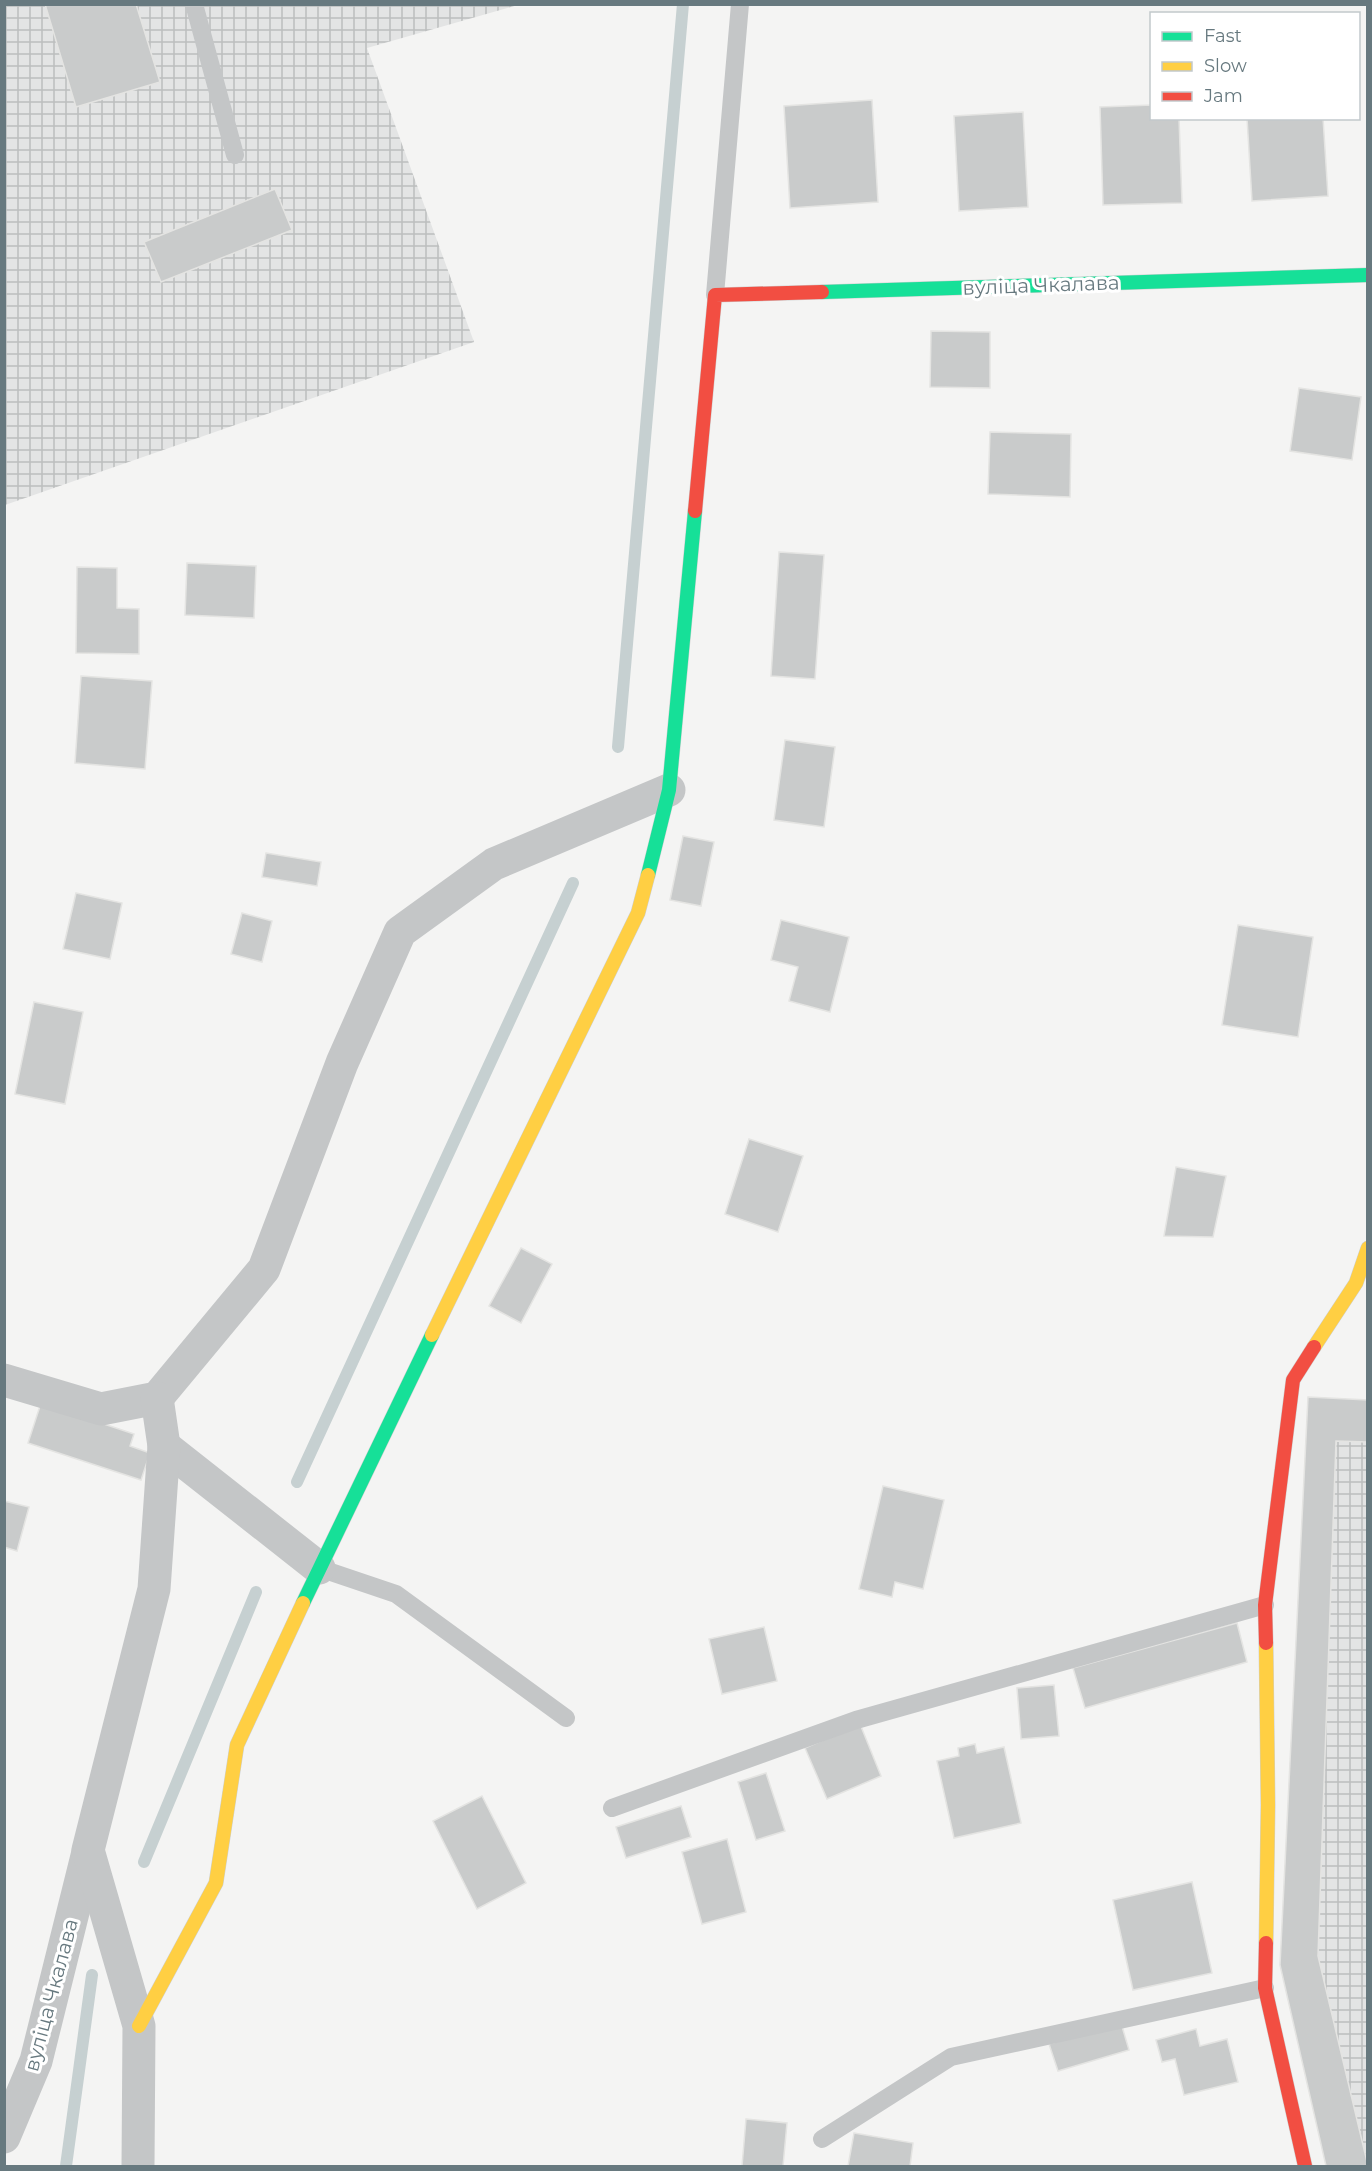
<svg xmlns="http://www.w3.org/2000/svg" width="1372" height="2171" font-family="Montserrat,sans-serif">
<defs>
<pattern id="industrial-grid" width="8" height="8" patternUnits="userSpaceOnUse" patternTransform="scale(1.5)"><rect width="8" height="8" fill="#e3e4e4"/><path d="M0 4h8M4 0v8" fill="none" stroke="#bcbebe"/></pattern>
</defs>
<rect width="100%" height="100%" fill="#f4f4f3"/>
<g fill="url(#industrial-grid)">
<path d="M4,5H518L367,48L474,342L5,505Z"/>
<path d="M1308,1397L1367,1400V2166H1326L1280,1965Z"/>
</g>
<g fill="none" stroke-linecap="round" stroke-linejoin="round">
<g stroke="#c6d0d1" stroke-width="12">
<path d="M618,747L683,4"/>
<path d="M297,1482L573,883"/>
<path d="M144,1862L256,1592"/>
<path d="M66,2166L92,1975"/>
</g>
</g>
<g fill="#c9cbcb" stroke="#e4e4e2" stroke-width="1.5">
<path d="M45,4H136L160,82L76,107Z"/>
<path d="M872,100L878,202L790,208L784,106Z"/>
<path d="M1152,105V118H1179L1182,203L1103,205L1100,107Z"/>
<path d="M1023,112L1028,207L959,211L954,116Z"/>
<path d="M1247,118H1323L1328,196L1252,201Z"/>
<path d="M275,189L292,230L161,282L144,242Z"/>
<path d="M931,331L990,332V388L930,387Z"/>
<path d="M1299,388L1361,397L1352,460L1290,451Z"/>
<path d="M990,432L1071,434L1070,497L988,494Z"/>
<path d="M779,552L824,555L815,679L771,676Z"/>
<path d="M187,563L256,566L254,618L185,615Z"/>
<path d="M77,567L117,568V608L139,609V654L76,653Z"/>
<path d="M81,676L152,681L145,769L75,763Z"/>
<path d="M785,740L835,747L824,827L774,820Z"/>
<path d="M683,836L714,842L701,906L670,900Z"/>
<path d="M266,853L321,862L317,886L262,877Z"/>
<path d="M76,893L122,903L110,959L63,949Z"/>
<path d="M242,913L272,921L262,962L231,954Z"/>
<path d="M781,920L849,937L830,1012L789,1001L798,967L771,960Z"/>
<path d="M1238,925L1313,937L1298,1037L1222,1025Z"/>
<path d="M34,1002L83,1012L65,1104L15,1094Z"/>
<path d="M749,1139L803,1156L778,1232L725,1214Z"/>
<path d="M1176,1167L1226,1176L1213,1237L1164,1236Z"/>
<path d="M521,1248L552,1264L521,1323L489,1306Z"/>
<path d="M1308,1397L1368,1400V1442L1336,1441L1318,1956L1368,2166H1326L1280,1965Z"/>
<path d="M41,1403L134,1434L130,1446L150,1453L141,1480L28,1443Z"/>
<path d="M883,1486L944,1500L923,1589L895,1582L892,1597L859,1589Z"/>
<path d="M4,1501L29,1507L17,1551L4,1547Z"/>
<path d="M1237,1623L1247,1662L1085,1708L1073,1668Z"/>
<path d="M764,1627L777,1681L722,1694L709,1639Z"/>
<path d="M1054,1685L1059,1736L1021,1739L1017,1688Z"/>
<path d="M860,1724L881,1776L827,1799L805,1748Z"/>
<path d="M975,1744L977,1753L1004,1747L1021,1823L954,1838L937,1761L959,1756L958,1748Z"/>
<path d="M766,1773L785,1831L756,1840L738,1782Z"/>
<path d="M482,1796L526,1883L477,1909L433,1821Z"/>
<path d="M681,1806L691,1837L626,1858L616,1827Z"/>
<path d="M727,1839L746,1912L702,1924L682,1852Z"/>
<path d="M1192,1882L1212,1973L1133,1990L1113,1900Z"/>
<path d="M1121,2023L1129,2050L1058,2071L1049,2044Z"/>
<path d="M1196,2029L1200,2046L1227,2039L1238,2082L1184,2095L1175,2059L1162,2062L1156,2040Z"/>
<path d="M746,2119L787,2123L783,2166H742Z"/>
<path d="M854,2133L913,2143L910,2166H848Z"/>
</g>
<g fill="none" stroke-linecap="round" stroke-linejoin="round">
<defs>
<g id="fast">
<path d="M822,292L1368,275"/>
<path d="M648,875L669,790L695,511"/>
<path d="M303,1603L432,1335"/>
</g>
<g id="slow">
<path d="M432,1335L638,913L648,875"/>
<path d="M1314,1347L1356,1283L1368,1248"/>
<path d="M1266,1643L1268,1805L1266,1943"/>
<path d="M139,2026L216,1883L237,1745L303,1603"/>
</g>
<g id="jam">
<path d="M695,511L715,295L822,292"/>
<path d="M1266,1643L1265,1605L1293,1380L1314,1347"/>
<path d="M1266,1943L1265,1988L1305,2166"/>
</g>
</defs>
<use href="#fast" stroke="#ced0d0" stroke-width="15"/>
<use href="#slow" stroke="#ced0d0" stroke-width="15"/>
<use href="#jam" stroke="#ced0d0" stroke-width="15"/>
<g stroke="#c4c6c7" stroke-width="18">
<path d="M194,4L235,155"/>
<path d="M715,295L740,4"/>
<path d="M319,1568L396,1594L566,1718"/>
<path d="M612,1808L856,1720L1265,1605"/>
<path d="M822,2139L951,2057L1265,1988"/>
</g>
<g stroke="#c4c6c7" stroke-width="33">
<path d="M4,1380L101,1409L157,1398L264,1269L342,1063L400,932L494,864L669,790"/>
<path d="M164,1446L319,1568"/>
<path d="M4,2137L36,2061L88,1852"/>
<path d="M138,2166L139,2026L88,1850L154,1589L164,1446L157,1398"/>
</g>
<use href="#fast" stroke="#16e098" stroke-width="14"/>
<use href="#slow" stroke="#ffcf43" stroke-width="14"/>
<use href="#jam" stroke="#f24e42" stroke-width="14"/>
</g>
<g text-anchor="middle" stroke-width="6" stroke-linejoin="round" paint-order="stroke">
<g font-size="20" fill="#67797f" stroke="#fff">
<text transform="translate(1041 285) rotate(-2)" y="7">вуліца Чкалава</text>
<text transform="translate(51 1995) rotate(-75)" y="7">вуліца Чкалава</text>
</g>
</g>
<rect width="1372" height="2171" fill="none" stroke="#67797f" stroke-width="12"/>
<rect x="1150" y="12" width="210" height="108" fill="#ffffff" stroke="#c2c9cc" stroke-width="1.5"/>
<rect x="1162" y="32" width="30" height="9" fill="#16e098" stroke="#c2c9cc" stroke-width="1.5"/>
<text x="1204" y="42" font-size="18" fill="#67797f">Fast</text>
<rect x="1162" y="62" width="30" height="9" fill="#ffcf43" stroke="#c2c9cc" stroke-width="1.5"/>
<text x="1204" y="72" font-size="18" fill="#67797f">Slow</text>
<rect x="1162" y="92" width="30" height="9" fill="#f24e42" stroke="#c2c9cc" stroke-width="1.5"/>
<text x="1204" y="102" font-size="18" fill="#67797f">Jam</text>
</svg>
